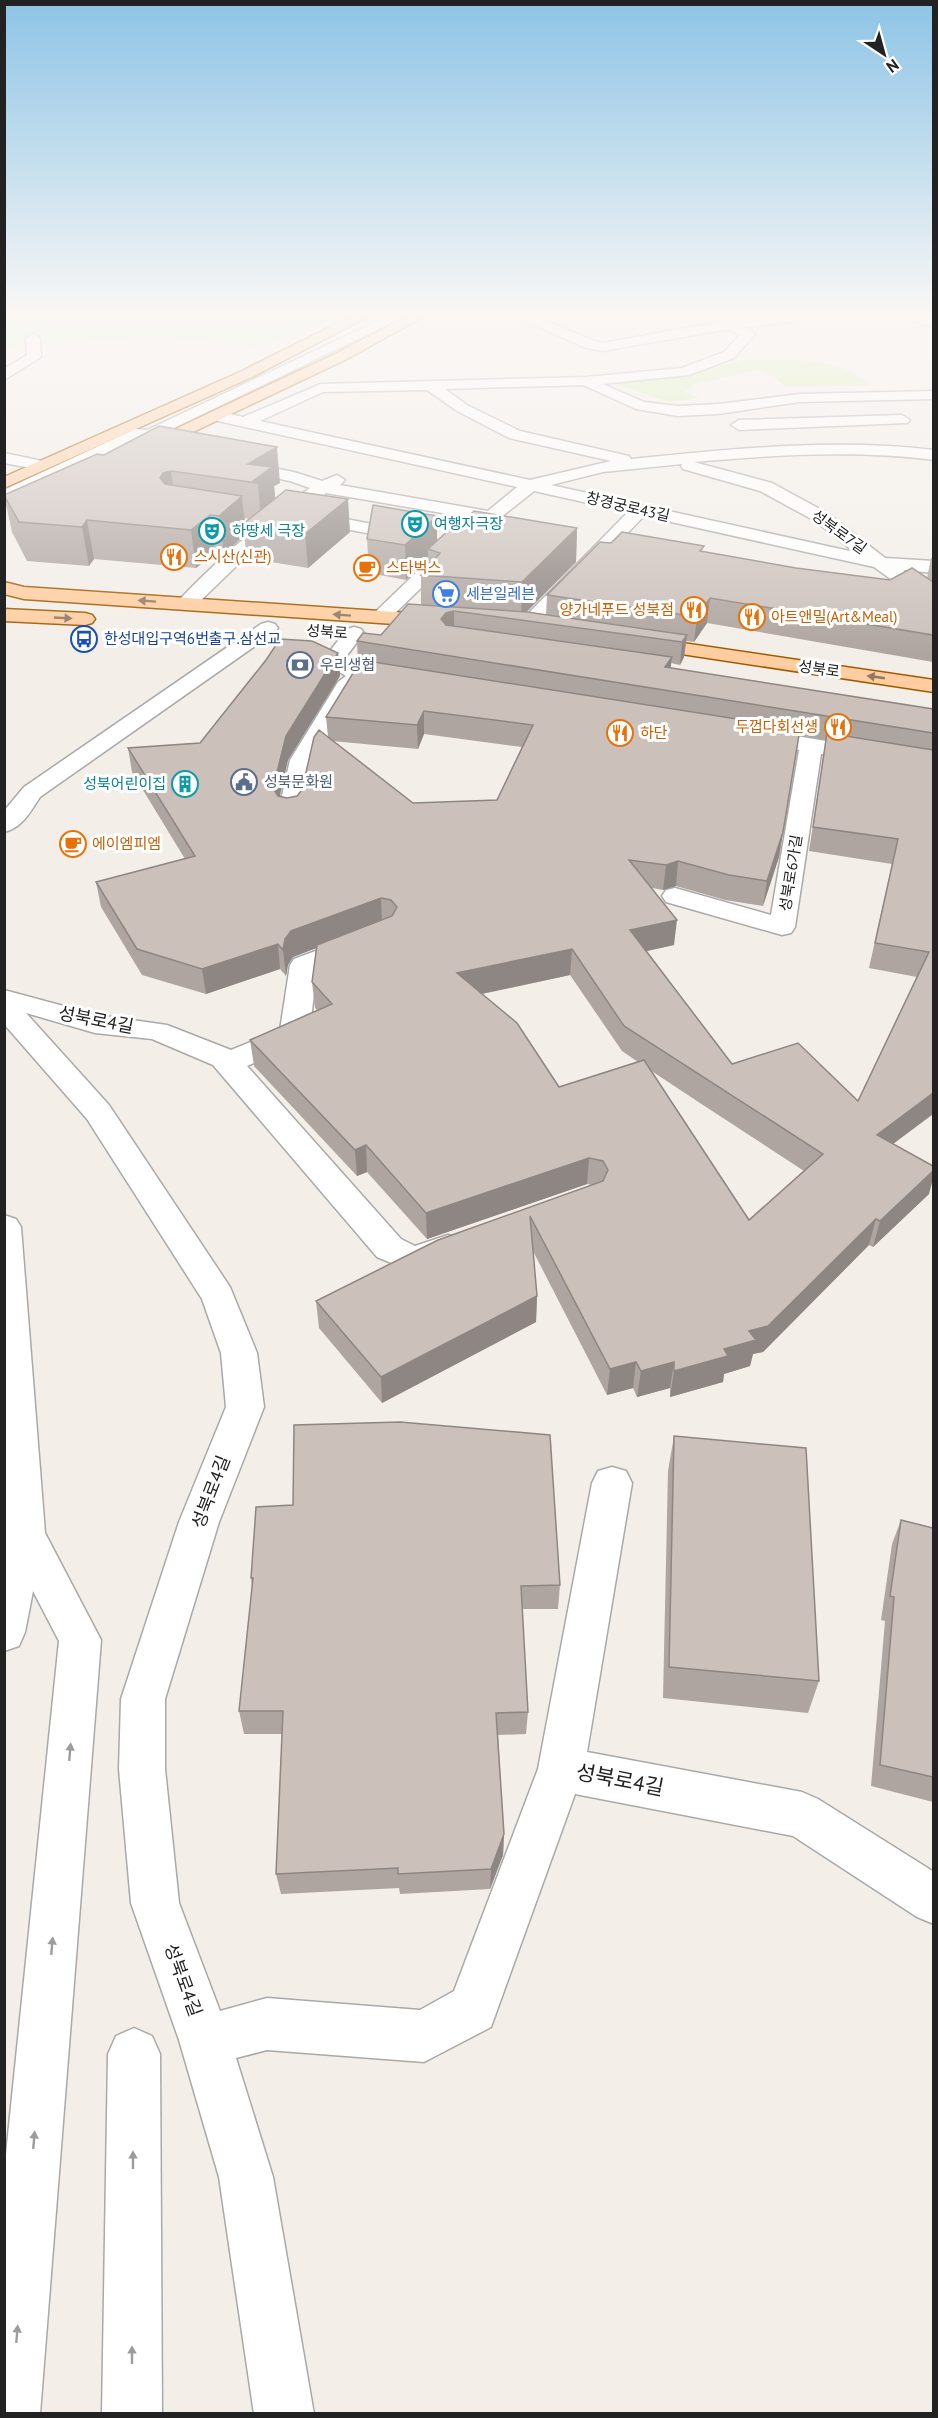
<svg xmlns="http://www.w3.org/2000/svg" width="938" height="2418" font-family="'PT Sans','Noto Sans KR',sans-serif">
<rect width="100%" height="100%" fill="#f3eee8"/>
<path fill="#d3f0aa" d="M742,360C780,360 842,355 870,385L787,387L774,377L757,370L691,385L692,387L683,391L699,398L669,402L615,384L680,377Z"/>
<path fill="#c4fec3" d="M5,317H337L309,330L254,347L162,336L5,347Z"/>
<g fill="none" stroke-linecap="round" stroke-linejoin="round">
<defs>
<g id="minor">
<path d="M386,317H403L129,450H117L4,502V490L135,429L147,430Z"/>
<path d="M522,317H538L594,341L603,343L719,322L713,317C721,317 729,320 736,320C759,320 783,316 806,317L799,321L745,327L755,334L734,358L689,375L603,384L644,402L678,406L718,404L800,394L934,391V399L800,402L718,414L678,416L636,409L583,385L445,389L467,405L520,431L629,456L631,459C730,449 834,438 934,450V460C857,450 771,455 694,462L772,483L829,514L885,558L934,561V573L903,570L934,592V607L927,605L874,567L644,516L534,630H520L517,626L520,622L628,512L534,491L461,549L386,622H372L369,618L449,541L477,519L326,493L258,545L193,608H179L176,604L179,600C219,558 262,521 310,488L290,481L231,469L229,466L231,463L237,461L294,472L322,481L337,475L345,480L340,485L488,511L517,487L218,421L210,416L213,413L218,411L243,417L321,384L586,377L682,368L724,352L740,335L729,329L603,351L586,348L523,320ZM427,390L457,411L509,438L611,461L530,480L260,421L323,392ZM682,464L681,466L683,469L760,491L817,522L854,552L551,485L603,472Z"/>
<path d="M907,317L934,319V327L909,320Z"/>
<path d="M33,334L40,338L41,357L4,380V369L27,355L26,338Z"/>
<path d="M902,415L910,420L907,423L739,430L731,425L739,420Z"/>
<path d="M4,453L47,462L49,465L41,470L4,463Z"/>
<path d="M305,511L413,532L419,533L422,537L419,541L413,542L299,520L296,516L299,512Z"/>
<path d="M268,622L275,624L278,628L275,632L40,797C31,811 22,828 4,832V811L24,787L261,624Z"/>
<path d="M354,627L361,629L364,633L345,658C366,671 384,668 406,674L410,678L406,682L399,684L358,680L360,682L314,760L302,813L299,818L290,820L281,818L278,813L290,760L338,682L346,676L326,664L323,660L347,629Z"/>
<path d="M755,729L934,759V773L821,754L795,927L791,933L782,935L666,902L662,896L666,890L675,888L771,915L799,750L747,741L744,736L747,731Z"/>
<path d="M356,936L366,938L370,944L366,950L317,969L309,1035L304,1041L247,1066L401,1239L415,1246L448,1235L460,1238L465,1247L460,1256L413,1272L377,1257L213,1065L152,1039L95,1033L26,1013L109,1105L230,1287L257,1353L264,1407L219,1522L165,1699V1769L179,1903L220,2011L267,1998L420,2010L454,1991L538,1769L592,1483L598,1471L612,1467L626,1471L632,1483L587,1752L802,1792L818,1799L934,1872V1924L917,1917L793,1836L575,1794L491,2027L424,2062L267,2050L236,2058L273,2177L314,2414H254L219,2177L179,2040L131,1903L119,1769L121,1699L179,1522L226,1407L221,1353L202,1299L87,1119L4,1024V990L97,1015L167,1025L231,1050L280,1030L290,965L294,959Z"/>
<path d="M4,1215L16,1219L21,1227L45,1533L101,1640L40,2414H4V2174L59,1641L33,1591L25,1632L19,1646L4,1651Z"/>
<path d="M134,2028L152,2036L160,2054L162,2414H102L108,2054L116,2036Z"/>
</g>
<g id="major">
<path d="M350,317H367L252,377L4,488V477L242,371Z"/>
<path d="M406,317H423L345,360L151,452L145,454L137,449L139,446L335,354Z"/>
<path d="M4,582L24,587L439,615L446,617L449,621L446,625L439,627L24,599L4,594Z"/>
<path d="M4,609L85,613L92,615L95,619L92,623L85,625L4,621Z"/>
<path d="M642,637L934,680V692L635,647L632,643L635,639Z"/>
</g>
</defs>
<use href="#minor" stroke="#a9a9a9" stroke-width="3"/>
<use href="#major" stroke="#9f5c00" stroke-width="3"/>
<use href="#minor" fill="#fff" fill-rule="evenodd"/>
<use href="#major" fill="#ffcda0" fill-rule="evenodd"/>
</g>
<g fill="#afa5a0" fill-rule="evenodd">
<path d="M104,455L280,483L274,486L275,498L350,532L308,568L247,558L244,535L224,555L215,553L196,568L94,559L89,566L27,561L12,532L4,495ZM245,518L250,519L245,523Z"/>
<path d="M577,528L576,562L527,612L546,615L547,595L611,543L703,552L796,568L890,580L927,578L931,558L933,557V662L707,623L694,642L686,641L684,657L680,665L671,663V668L933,709V1114L893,1144L929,1194L873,1247L869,1245L763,1352L753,1354L750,1366L724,1374L723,1382L670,1397V1388L637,1397L633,1388L607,1395L533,1251L537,1296L536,1322L382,1403L319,1328L316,1301L592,1185L587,1184L427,1239L367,1172L357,1176L254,1066L250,1040L317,1010L315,1008L312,982L316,948L293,957L288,965L286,976L280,969L206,994L142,975L101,907L96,882L185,859L132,772L128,748L200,743L338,653L340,676L288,760L279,796L287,798L297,796L302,790L328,737L326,717L359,663H358L357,641L381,635L421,605V575L428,567V558L406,580L369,573L367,539L437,540ZM424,734L522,747L497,800L413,803L332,741L418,749ZM799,735L826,740L809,851L892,864L869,968L917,977L858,1101L732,1064L647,951L674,945L652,888L663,890L676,886L725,900L763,906L779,857ZM570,975L622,1051L638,1062L559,1087L482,994ZM650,1070L703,1105L804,1171L749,1220Z"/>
<path d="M674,1436L819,1681L808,1713L663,1698L668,1471Z"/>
<path d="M901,1520L933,1528V1802L871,1786L885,1621L881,1620L892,1544Z"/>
<path d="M251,1578L560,1585L558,1609H522L528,1712L526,1734L498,1735L504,1834L503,1855L490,1889L400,1894L399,1888L281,1894L276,1874L282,1734H244L239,1711L252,1587Z"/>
</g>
<g fill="#8e8682">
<path d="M277,447L280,483L274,486L276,504L261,521L258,483L250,482L248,464Z"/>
<path d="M171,471L176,508L160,478L163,473Z"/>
<path d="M242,496L245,525L243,524L244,535L224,555L219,516Z"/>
<path d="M348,499L350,532L308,568L305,534Z"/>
<path d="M210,515L215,553L196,568L191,530Z"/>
<path d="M437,516V549H428V558L406,580L405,545Z"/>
<path d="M87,520L94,559L89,566L82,527Z"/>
<path d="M577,528L576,562L521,617L522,582Z"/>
<path d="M710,598L707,623L694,642L697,617Z"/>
<path d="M454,611V633L446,635L441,619L446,613Z"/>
<path d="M687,635L684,657L680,665L682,642Z"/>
<path d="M338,653L340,676L288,760L276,813L273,788L286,736Z"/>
<path d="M672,657L669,680L662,690L665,667Z"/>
<path d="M424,711V734L418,749L417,725Z"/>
<path d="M800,729L779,857L763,906L767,881Z"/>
<path d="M678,861L676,886L663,890L666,865Z"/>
<path d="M381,898L382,923L293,957L288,965L286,976L283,950L285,939L291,931Z"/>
<path d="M677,920L674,945L628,955L630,930Z"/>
<path d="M278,944L280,969L206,994L202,969Z"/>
<path d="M572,949L570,975L457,999V973Z"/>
<path d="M933,1093V1114L870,1161L877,1135Z"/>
<path d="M366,1145L367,1172L357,1176L355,1150Z"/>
<path d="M589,1158L587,1184L427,1239L426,1213Z"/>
<path d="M933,1171V1179L929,1194L873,1247L880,1221Z"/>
<path d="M876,1219L869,1245L763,1352L753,1354L750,1366L724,1374L723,1382L670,1397L674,1371L724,1349Z"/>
<path d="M537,1296L536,1322L382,1403L381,1377Z"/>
<path d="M636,1362L633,1388L607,1395L610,1369Z"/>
<path d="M674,1362L670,1388L637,1397L641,1371Z"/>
<path d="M504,1834L503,1855L490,1889L491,1869Z"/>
</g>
<g fill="#cbc0ba" stroke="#8e8682" stroke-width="1.5" fill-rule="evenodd">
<path d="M159,426L277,447L248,464L272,467L253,481L260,482L258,483L171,471L163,473L160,478L165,484L242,496L219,516L210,515L191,530L87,520L82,527L19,522L4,495L97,454L104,455Z"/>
<path d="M286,490L348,499L305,534L243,524Z"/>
<path d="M373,505L437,516L405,545L367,539Z"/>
<path d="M474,511L577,528L522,582L421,575L440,553L428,549L461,519H465Z"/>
<path d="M622,532L704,546L700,551L796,568L890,580L912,568L933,582V635L710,598L697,617L547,595L600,542L611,543Z"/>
<path d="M408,604L527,612L687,635L682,642L454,611L446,613L441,619L446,625L672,657L665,667L933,709V733L357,641L363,633L381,635Z"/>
<path d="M280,639L312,641L338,653L286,736L273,788L278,796L287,798L297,796L302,790L314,737L319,730L413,803L497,800L533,725L424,711L417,725L326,717L361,660L800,729L783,832L767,881L729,875L678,861L666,865L629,860L677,920L630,930L732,1064L798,1043L858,1101L929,952L875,943L898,839L813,827L827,733L933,750V1093L877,1135L933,1166V1171L880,1221L876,1219L768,1326L749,1331L756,1340L724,1349L728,1356L674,1371V1362L641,1371L636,1362L610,1369L530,1216L537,1296L381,1377L316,1301L438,1240L603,1181L608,1170L603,1161L589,1158L426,1213L366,1145L355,1150L250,1040L332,1004L312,982L317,945L392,916L397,907L391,900L381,898L291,931L285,939L283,950L278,944L202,969L137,949L96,882L195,856L128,748L200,743L266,660ZM572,949L624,1026L823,1154L749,1220L644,1060L559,1087L517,1023L457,973Z"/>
<path d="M400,1422L550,1435L560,1585L521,1586L528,1712L496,1713L504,1834L491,1869L398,1874V1868L276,1874L283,1711H239L253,1578H251L256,1507L293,1505L294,1425Z"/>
<path d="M674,1436L806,1448L819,1681L669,1667Z"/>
<path d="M901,1520L933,1528V1777L880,1765L894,1597L890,1596Z"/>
</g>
<defs><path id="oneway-solid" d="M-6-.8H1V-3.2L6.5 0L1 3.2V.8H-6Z" transform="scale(1.5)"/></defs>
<g fill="#907861">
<use href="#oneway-solid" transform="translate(147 601) rotate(-176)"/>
<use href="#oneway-solid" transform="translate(342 615) rotate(-176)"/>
<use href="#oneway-solid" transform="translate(63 618) rotate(3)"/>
<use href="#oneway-solid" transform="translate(876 677) rotate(-172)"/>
</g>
<g fill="#9c9c9c">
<use href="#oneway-solid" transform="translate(70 1752) rotate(-85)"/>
<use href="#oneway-solid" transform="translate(52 1946) rotate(-85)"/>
<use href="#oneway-solid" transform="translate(34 2140) rotate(-85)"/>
<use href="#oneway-solid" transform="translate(133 2160) rotate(-90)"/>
<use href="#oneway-solid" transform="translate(17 2334) rotate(-85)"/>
<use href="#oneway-solid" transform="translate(132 2355) rotate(-90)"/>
</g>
<linearGradient id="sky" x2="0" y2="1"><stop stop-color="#8dc4e6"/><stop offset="0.48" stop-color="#faf7f5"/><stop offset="1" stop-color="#faf7f5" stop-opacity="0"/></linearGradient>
<rect width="938" height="655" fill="url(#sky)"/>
<defs>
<symbol id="theatre-ring" viewBox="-11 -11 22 22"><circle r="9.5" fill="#fff" stroke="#0f9aa8" stroke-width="1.5"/><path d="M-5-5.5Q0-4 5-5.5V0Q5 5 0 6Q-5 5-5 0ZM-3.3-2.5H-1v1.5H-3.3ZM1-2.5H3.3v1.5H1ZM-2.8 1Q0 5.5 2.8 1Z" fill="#0f9aa8"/></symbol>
<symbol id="restaurant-ring" viewBox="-11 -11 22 22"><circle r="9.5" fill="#fff" stroke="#e8710a" stroke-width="1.5"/><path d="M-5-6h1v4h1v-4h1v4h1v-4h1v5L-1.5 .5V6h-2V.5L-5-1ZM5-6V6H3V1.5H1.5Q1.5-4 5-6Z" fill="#e8710a"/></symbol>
<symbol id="cafe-ring" viewBox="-11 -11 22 22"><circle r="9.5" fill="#fff" stroke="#e8710a" stroke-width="1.5"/><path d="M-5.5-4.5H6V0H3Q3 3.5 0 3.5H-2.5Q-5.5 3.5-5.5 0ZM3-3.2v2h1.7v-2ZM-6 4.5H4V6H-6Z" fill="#e8710a"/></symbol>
<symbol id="supermarket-ring" viewBox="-11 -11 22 22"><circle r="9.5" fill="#fff" stroke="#3f7fe0" stroke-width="1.5"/><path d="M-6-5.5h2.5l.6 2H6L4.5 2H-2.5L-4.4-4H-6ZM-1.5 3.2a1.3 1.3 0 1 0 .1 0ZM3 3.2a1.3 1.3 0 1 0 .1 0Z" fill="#3f7fe0"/></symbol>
<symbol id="bus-ring" viewBox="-11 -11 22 22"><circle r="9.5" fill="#fff" stroke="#1a4fb4" stroke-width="1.5"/><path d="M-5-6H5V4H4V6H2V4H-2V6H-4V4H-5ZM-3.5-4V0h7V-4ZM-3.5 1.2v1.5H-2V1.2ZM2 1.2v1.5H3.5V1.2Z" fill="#1a4fb4"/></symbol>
<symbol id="bank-ring" viewBox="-11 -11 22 22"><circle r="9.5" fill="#fff" stroke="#5c6f8a" stroke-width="1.5"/><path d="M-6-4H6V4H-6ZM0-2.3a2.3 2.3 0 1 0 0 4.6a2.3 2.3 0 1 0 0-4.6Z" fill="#5c6f8a"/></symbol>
<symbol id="civic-ring" viewBox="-11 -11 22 22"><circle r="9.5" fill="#fff" stroke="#5c6f8a" stroke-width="1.5"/><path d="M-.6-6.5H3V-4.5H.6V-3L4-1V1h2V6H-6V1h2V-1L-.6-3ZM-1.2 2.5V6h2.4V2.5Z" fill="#5c6f8a"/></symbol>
<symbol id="building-ring" viewBox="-11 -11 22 22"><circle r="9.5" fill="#fff" stroke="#0f9aa8" stroke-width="1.5"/><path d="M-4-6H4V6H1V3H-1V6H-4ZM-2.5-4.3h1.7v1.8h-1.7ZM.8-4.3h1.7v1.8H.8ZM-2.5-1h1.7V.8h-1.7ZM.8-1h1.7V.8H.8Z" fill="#0f9aa8"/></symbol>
</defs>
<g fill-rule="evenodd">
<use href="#theatre-ring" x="400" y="509" width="30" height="30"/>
<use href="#theatre-ring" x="197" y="516" width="30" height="30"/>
<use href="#restaurant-ring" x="159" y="542" width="30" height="30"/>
<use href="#cafe-ring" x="352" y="553" width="30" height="30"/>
<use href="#supermarket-ring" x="431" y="579" width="30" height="30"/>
<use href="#restaurant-ring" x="679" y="595" width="30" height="30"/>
<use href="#restaurant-ring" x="737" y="602" width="30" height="30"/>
<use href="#bus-ring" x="69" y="624" width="30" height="30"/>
<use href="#bank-ring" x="285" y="650" width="30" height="30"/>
<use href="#restaurant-ring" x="823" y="712" width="30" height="30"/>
<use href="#restaurant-ring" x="605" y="718" width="30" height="30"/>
<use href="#civic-ring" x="229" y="767" width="30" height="30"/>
<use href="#building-ring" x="170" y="769" width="30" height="30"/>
<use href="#cafe-ring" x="58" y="829" width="30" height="30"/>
</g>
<g text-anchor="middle" stroke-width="6" stroke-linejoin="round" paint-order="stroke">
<g font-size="15" fill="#222" stroke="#fff">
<text transform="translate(628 507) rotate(13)" y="5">창경궁로43길</text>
<text transform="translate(839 532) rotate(36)" y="5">성북로7길</text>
<text transform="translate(327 632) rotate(4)" y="5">성북로</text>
<text transform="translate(819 669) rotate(8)" y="5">성북로</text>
<text transform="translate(791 873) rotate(-81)" y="5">성북로6가길</text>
</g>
<g font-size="15" fill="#0d838f" stroke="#fff" text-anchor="start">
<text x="434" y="529">여행자극장</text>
<text x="232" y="536">하땅세 극장</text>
<text x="166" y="789" text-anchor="end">성북어린이집</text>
</g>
<g font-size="15" fill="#c56008" stroke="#fff" text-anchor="start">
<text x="194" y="562">스시산(신관)</text>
<text x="386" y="573">스타벅스</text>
<text x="674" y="615" text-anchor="end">양가네푸드 성북점</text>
<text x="771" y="622">아트앤밀(Art&amp;Meal)</text>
<text x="818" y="732" text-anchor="end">두껍다회선생</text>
<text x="640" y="738">하단</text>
<text x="92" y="849">에이엠피엠</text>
</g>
<g font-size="15" fill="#366cbe" stroke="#fff" text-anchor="start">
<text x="466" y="599">세븐일레븐</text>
</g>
<g font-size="15" fill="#164399" stroke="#fff" text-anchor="start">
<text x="104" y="644">한성대입구역6번출구.삼선교</text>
</g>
<g font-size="15" fill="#4e5e75" stroke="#fff" text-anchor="start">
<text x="320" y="670">우리생협</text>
<text x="264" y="787">성북문화원</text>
</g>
<g font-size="18" fill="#222" stroke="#fff">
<text transform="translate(96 1020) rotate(11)" y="6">성북로4길</text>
<text transform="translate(211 1492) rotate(-69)" y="6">성북로4길</text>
<text transform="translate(183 1980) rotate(70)" y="6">성북로4길</text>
</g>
<g font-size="21" fill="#222" stroke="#fff">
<text transform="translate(620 1780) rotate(11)" y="7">성북로4길</text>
</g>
</g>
<rect width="938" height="2418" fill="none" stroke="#222222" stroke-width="12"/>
<g transform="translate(884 54) rotate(144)" stroke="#ffffff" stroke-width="4.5" paint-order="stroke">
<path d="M0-4.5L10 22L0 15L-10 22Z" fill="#222222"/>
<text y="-9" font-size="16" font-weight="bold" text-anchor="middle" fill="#222222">N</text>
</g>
</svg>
